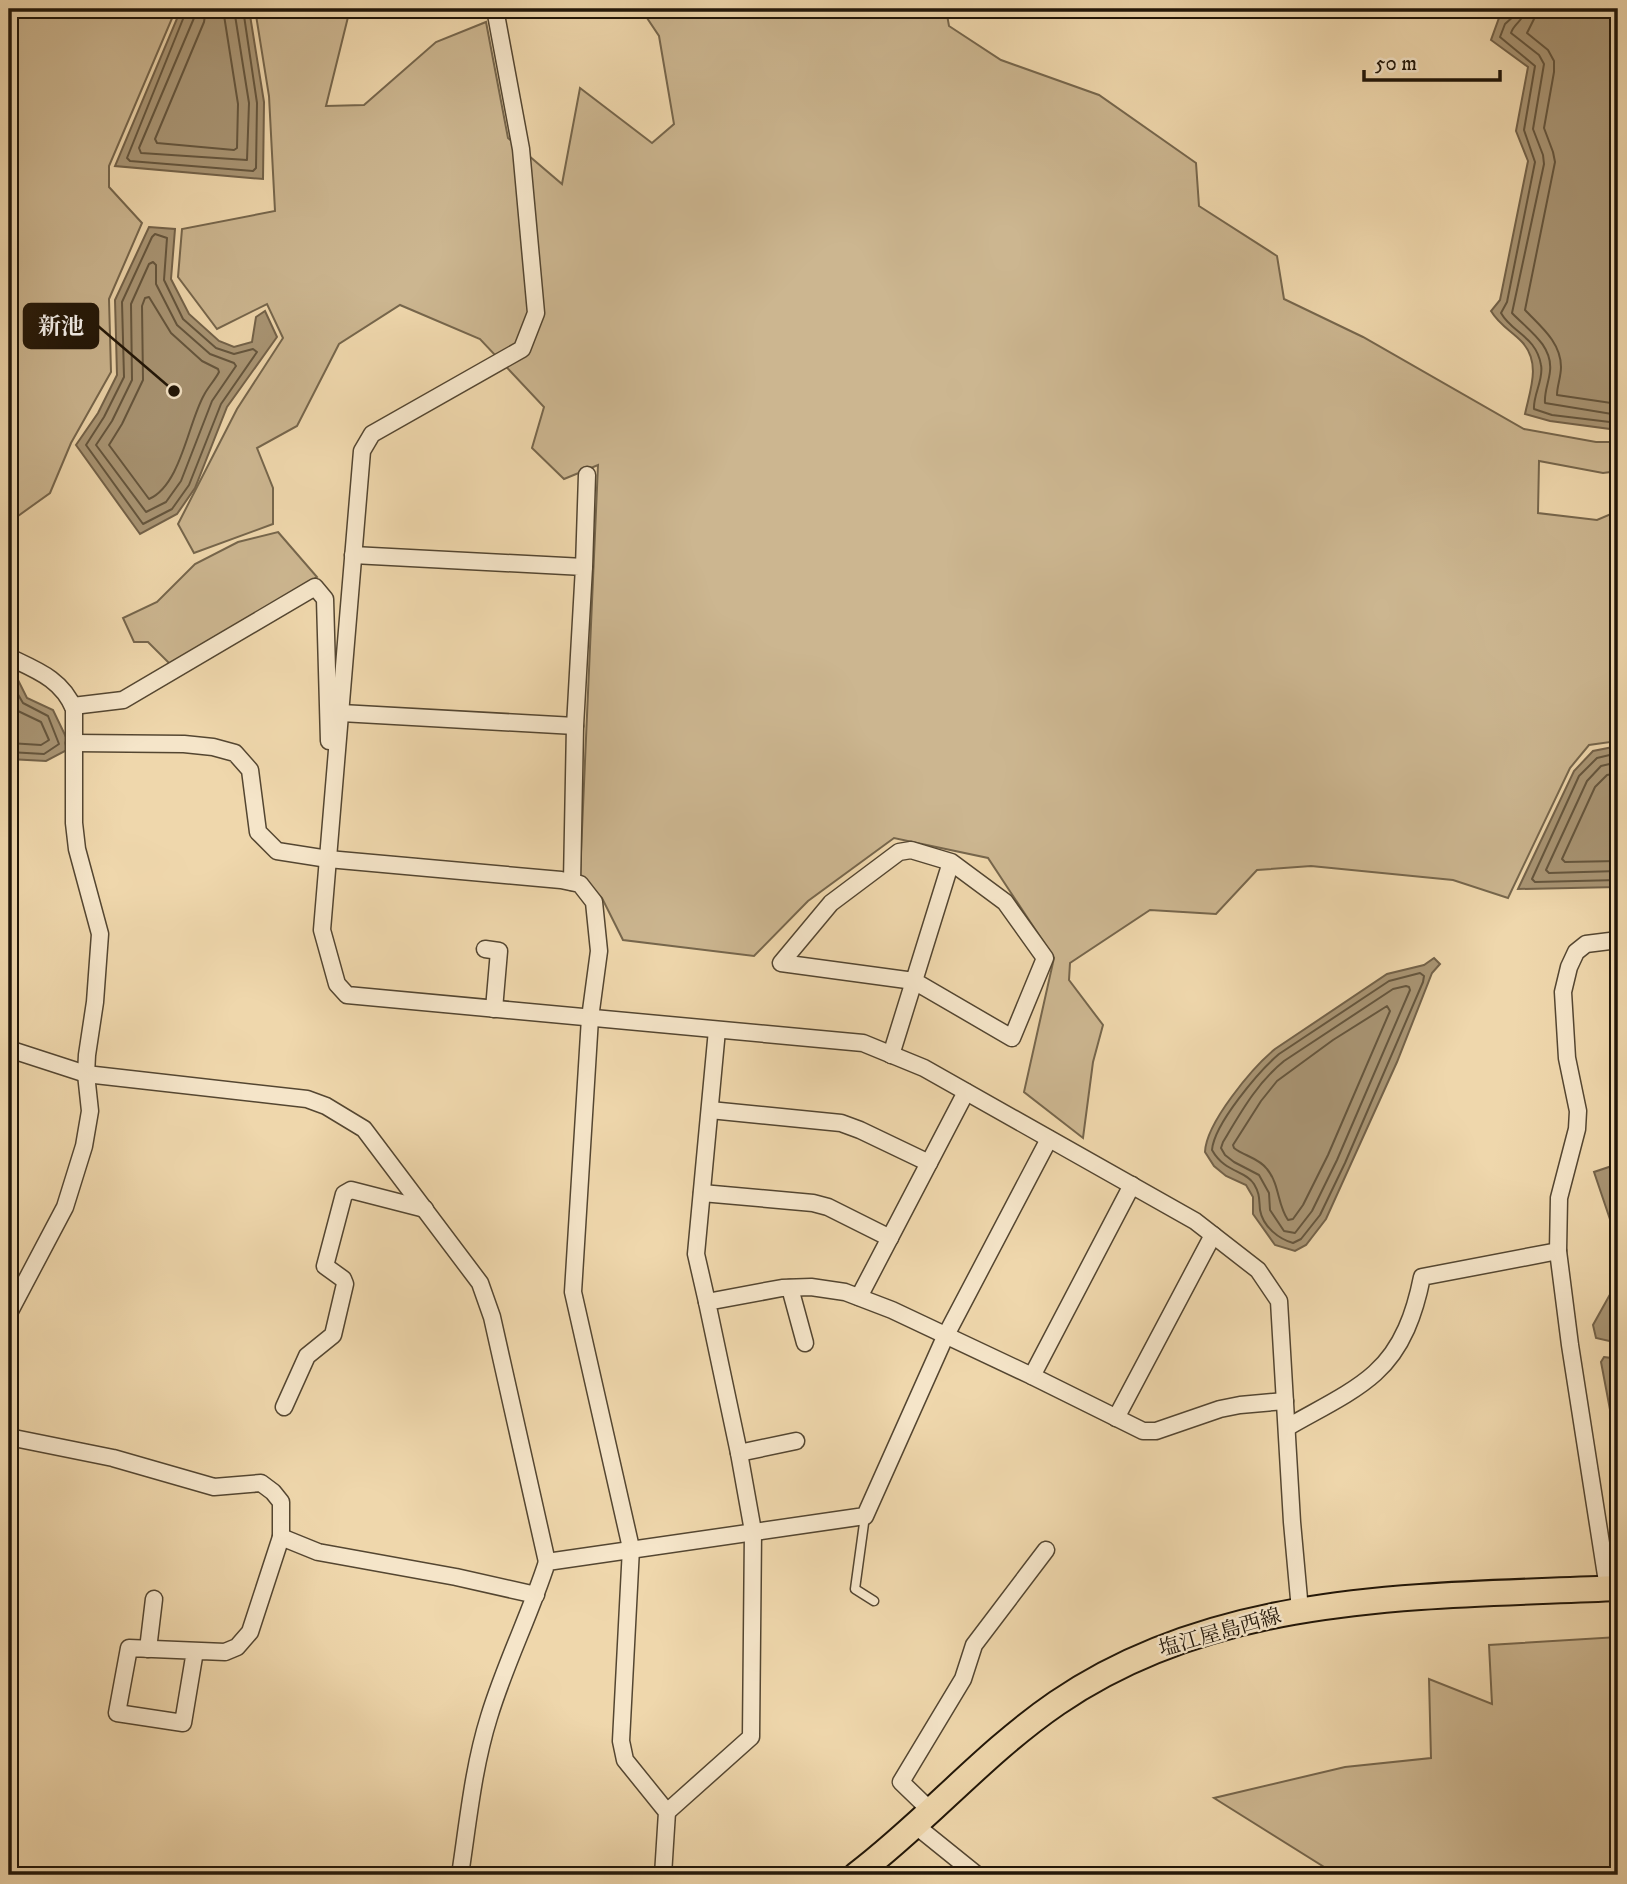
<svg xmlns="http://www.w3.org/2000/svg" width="1627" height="1884" font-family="'IM FELL DW Pica','Noto Serif JP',serif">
<rect width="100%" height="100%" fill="#efd7ac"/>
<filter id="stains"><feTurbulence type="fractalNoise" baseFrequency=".00286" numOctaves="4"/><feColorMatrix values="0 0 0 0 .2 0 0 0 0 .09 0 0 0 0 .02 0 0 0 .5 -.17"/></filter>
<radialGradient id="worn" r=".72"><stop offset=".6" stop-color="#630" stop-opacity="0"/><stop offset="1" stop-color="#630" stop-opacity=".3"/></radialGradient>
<g fill="#ccb690" stroke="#76664c" stroke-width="2">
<path d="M9,9H176L109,166V187L142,223L109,299L111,372L71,443L50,493L18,516L9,517Z"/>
<path d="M255,9H350L326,106L364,105L436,42L486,22L508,138L562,184L580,88L652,143L674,124L659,36L641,9H946L949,26L1001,60L1099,95L1196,163L1199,206L1277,256L1284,299L1363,337L1524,429L1596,442H1618V471L1603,473L1539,461L1538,513L1597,520L1618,511V741L1589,745L1570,768L1508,898L1453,880L1311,866L1257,870L1216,914L1150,910L1070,963L1069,980L1103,1025L1093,1062L1083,1138L1024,1092L1054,958L988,858L894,838L808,901L754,956L623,940L602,898L580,875L598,465L564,479L532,448L544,407L480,339L400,305L339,344L297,426L257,448L273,488V524L194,553L178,524L237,409L283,338L267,304L217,329L178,277L182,229L275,211L269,96Z"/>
<path d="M278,532L317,577L173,667L148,642H134L123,618L157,602L195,564L238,542Z"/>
<path d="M1618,1637V1875H1337L1214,1798L1345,1767L1431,1758L1429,1679L1492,1704L1489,1645Z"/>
</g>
<g fill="#a99574" stroke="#736249" stroke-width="2">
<path d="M181,9H249L264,102L263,179L115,166Z"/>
<path d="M1513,9H1618V430L1550,421L1525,414C1530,390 1541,364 1523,343C1512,331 1500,326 1491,311L1500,300L1528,161L1516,131L1528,67L1491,40L1499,18Z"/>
<path d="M149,227L175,229L171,279L189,314L219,341L234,347L252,342L256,317L265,311L277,337L227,407L195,488L177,514L140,534L76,445L98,413L117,375L115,300Z"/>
<path d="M9,672H14L27,698L53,710L66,737L67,750L46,761L9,759Z"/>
<path d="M1618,746V887L1518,889L1574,771L1593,751Z"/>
<path d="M1434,958L1440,964L1432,973L1397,1062L1326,1219L1306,1245L1295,1251L1275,1245L1253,1214V1197L1246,1185L1226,1176L1214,1166L1205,1152C1206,1123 1252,1068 1275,1049L1387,974L1424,965Z"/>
<path d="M1618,1164V1243L1594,1172Z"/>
<path d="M1618,1280V1343L1596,1338L1593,1325Z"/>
<path d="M1604,1357L1611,1358L1618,1403V1452L1601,1362Z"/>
</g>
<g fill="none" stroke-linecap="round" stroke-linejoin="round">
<g stroke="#65563e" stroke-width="2">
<path d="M187,9L127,158L130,161L253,171L256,168L257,103L243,9"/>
<path d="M195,9L194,18L139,148L141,153L247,160L249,103L234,9"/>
<path d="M206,9L204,22L155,139L157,143L234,150L237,148L238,104L223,9"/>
<path d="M1516,9L1515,15L1505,24L1500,37L1535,66L1524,130L1535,162L1507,302L1501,313C1512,333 1536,336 1541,365C1544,379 1533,395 1534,409L1552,415L1618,423"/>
<path d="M1525,9C1524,21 1514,23 1511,33L1539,55L1544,64L1533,129L1543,155L1544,164L1512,313C1527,329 1553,345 1550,371C1549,382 1544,392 1545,403L1618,415"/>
<path d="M1535,9L1534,19L1527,33L1548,50L1554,61V72L1544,128L1553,152L1555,162L1525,310C1540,326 1561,342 1561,367C1561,377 1557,386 1557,395L1618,404"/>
<path d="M155,234L167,238L164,280L183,319L216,348L234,354L253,349L257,352L221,404L189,485L172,509L143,524L86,445L104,417L124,377L122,302L152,237Z"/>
<path d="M153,262L156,265V284L177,325L210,354L234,363L236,366L212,401L181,481L166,502L146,512L96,445L112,421L132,380L131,304L149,264Z"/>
<path d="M149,297L171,333L202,361L218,369L219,372C215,380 208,387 204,395C188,423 181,485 149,499L109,445L122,424L143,380L142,306L145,298Z"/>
<path d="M9,679L23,703L48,716L59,744L44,754L9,752"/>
<path d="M9,697L18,711L41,722L49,740L41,745L9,743"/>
<path d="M1618,753L1597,758L1579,776L1532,879L1535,882L1618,880"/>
<path d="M1618,762L1601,766L1587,781L1546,870L1549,873L1618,871"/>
<path d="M1618,773L1607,775L1595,787L1562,859L1565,862L1618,861"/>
<path d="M1420,973L1424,976L1423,982L1345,1163L1320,1215L1301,1239L1293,1243C1279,1239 1263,1227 1260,1210C1259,1199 1260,1194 1254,1184C1245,1170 1225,1173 1212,1150C1214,1124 1259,1071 1279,1054L1389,981Z"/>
<path d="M1406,986L1409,987L1410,990L1337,1160L1312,1211L1295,1233L1284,1231L1270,1210L1269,1193L1259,1175L1234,1162L1225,1155L1221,1148L1223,1142C1241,1112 1257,1083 1284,1061L1393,989Z"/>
<path d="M1387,1006L1390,1011L1328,1155L1303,1205L1293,1219L1288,1220C1277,1204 1280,1185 1267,1169C1259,1158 1244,1156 1234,1148L1233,1145L1261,1101L1277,1081L1333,1040Z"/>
</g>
<defs>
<path id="service" d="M865,1516L855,1589L874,1601"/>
<g id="minor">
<path d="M495,9L521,149L536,313L522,349L372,434L362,451L322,930L337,984L347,995L863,1043L924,1068L1195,1221L1258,1270L1279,1301L1292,1522L1300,1610"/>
<path d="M1441,9H1460"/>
<path d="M353,555L584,567L575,726L572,882"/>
<path d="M584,567L587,475"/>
<path d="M9,657C36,670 62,679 74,709V823L77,849L100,934L95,1002L87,1055L86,1074L90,1111L84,1146L65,1207L9,1313"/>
<path d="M73,706L123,700L315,587L325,599L329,741"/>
<path d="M341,713L575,726"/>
<path d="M74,743L184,744L213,747L235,753L250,770L258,832L277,851L328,859L561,880L580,884L594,902L599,951L590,1018L573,1292L631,1548L621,1741L625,1760L667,1812L663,1875"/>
<path d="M485,949L499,951L494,1009"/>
<path d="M9,1049L86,1074L307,1099L326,1106L364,1129L480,1283L492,1317L547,1562"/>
<path d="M891,1055L951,862L1005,902L1045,958L1012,1038L914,981L781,963L831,903L899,852L911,850L951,862"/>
<path d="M710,1110L841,1123L860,1130L929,1163"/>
<path d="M702,1193L813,1203L828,1207L890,1238"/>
<path d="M790,1288L805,1343"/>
<path d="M859,1297L966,1092"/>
<path d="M707,1302L696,1254L717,1030"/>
<path d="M1032,1376L1143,1431H1156L1220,1409L1240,1405L1285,1401"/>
<path d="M284,1407L307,1356L333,1335L345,1284L343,1279L325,1266L344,1194L351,1190L425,1209"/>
<path d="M1116,1418L1213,1235"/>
<path d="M1288,1427C1315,1411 1352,1394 1375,1373C1403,1348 1415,1312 1422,1277L1558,1251"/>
<path d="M9,1437L113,1458L214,1487L261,1483L273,1492L281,1502V1537"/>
<path d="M739,1453L796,1441"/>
<path d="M1608,1588L1570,1345L1558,1251L1559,1198L1577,1129L1578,1111L1567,1058L1563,992L1569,967L1576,952L1586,944L1618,940"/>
<path d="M148,1649L154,1599"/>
<path d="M195,1651L183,1723L117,1713L129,1648L225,1652L237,1647L250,1632L281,1537L318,1552L456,1577L536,1595"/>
<path d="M931,1811L901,1782L963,1679L974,1645L1046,1550"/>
<path d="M667,1812L751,1737L753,1531L739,1453L707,1302L782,1288L811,1287L845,1292L892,1310L1032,1376L1132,1185"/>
<path d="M915,1825L977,1875"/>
<path d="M460,1875C468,1823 473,1768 489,1717C505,1664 530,1615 547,1562L865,1516L945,1337L1049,1139"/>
</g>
<path id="primary" d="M856,1875C926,1822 984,1753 1057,1703C1222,1590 1426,1597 1618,1588"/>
</defs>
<use href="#service" stroke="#544631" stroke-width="11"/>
<use href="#minor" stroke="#544631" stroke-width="19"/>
<use href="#primary" stroke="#211608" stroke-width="28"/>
<use href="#service" stroke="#f5e5c9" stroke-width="8"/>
<use href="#minor" stroke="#f5e5c9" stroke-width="16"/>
<use href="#primary" stroke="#efd7ac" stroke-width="24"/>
</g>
<g text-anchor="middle" stroke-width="5" stroke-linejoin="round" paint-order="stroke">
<g font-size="21" fill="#211608" stroke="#f5e5c9">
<text transform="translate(1220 1632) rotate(-16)" y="7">塩江屋島西線</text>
</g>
</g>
<path fill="none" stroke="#211608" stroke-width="2.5" d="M174 391L98 326"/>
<circle fill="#211608" stroke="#f5e5c9" stroke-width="2.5" cx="174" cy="391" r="7"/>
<rect fill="#211608" stroke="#211608" stroke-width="2.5" x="24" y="304" width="74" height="44" rx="7"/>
<g font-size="23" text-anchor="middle" font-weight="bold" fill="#fff">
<text x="61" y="334">新池</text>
</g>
<rect width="1627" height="1884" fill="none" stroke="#efd7ac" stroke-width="35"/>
<rect x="10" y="10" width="1606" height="1863" fill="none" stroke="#211608" stroke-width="3.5"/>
<rect x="18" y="18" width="1592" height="1849" fill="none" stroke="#211608" stroke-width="2"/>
<path d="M1364 70v10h136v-10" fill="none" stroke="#211608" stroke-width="3.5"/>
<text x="1375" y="70" font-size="21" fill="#211608" stroke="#f5e5c9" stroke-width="5" paint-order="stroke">50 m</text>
<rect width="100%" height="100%" filter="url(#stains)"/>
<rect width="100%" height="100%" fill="url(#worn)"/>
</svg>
